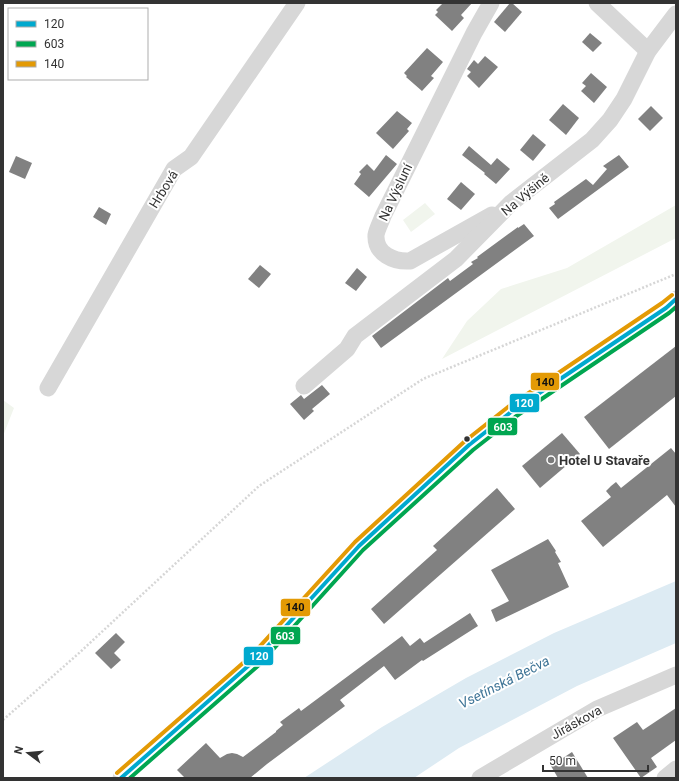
<svg xmlns="http://www.w3.org/2000/svg" width="679" height="781" font-family="Roboto,sans-serif">
<rect width="100%" height="100%" fill="#fff"/>
<g fill="#f1f5ed">
<path d="M425,203L435,214L411,232L403,220Z"/>
<path d="M676,205V238L442,359L467,321L501,289L567,268Z"/>
<path d="M3,400L14,408L3,436Z"/>
</g>
<path fill="#ddebf3" d="M676,581V643L577,686L459,748L414,778H304L382,727L466,678L554,633Z"/>
<g fill="#818181">
<path d="M443,3H472L461,15L464,18L452,31L435,15L438,12L436,10Z"/>
<path d="M510,3H512L522,12L505,32L494,22Z"/>
<path d="M590,33L602,43L593,52L582,42Z"/>
<path d="M427,48L443,62L431,76L434,78L422,91L406,77L407,76L404,73Z"/>
<path d="M485,56L498,67L479,88L467,76L471,72L467,69L474,60L478,64Z"/>
<path d="M591,73L607,87L594,103L581,91L586,86L582,83Z"/>
<path d="M563,104L579,118L566,135L549,120Z"/>
<path d="M651,106L663,118L650,131L638,119Z"/>
<path d="M397,111L412,123L407,129L409,131L393,149L376,133Z"/>
<path d="M533,134L546,145L533,161L520,150Z"/>
<path d="M469,146L491,165L497,158L510,169L496,184L484,174L485,173L462,155Z"/>
<path d="M386,155L397,164L369,197L354,184L361,174L359,172L367,164L374,171Z"/>
<path d="M619,155L629,167L558,219L549,208L555,204L554,202L586,179L593,185L607,169L603,166Z"/>
<path d="M16,156L32,163L25,179L9,172Z"/>
<path d="M461,182L475,194L461,210L447,199Z"/>
<path d="M99,207L111,214L106,225L93,217Z"/>
<path d="M524,224L534,236L381,348L372,336L448,278L450,281L473,264L471,262L478,258L477,257L518,227V228Z"/>
<path d="M260,265L271,274L259,288L248,279Z"/>
<path d="M357,268L367,277L356,291L345,283Z"/>
<path d="M676,346V396L609,449L584,417Z"/>
<path d="M322,385L330,394L312,409L314,411L304,420L290,404L301,395L304,399Z"/>
<path d="M562,433L580,454L540,488L522,466Z"/>
<path d="M671,448L676,454V507L667,495L603,547L581,521L611,497L606,491L611,486L616,482L621,488Z"/>
<path d="M497,488L515,509L384,624L371,609L437,550L433,546Z"/>
<path d="M548,539L556,551L555,552L561,562L558,563L569,587L496,622L491,610L509,601L491,570Z"/>
<path d="M470,613L478,626L423,661L422,660L395,680L384,666L340,700L345,706L267,764L250,778H185L177,770L206,743L220,758L227,754L232,753L237,754L243,757L276,732V731L283,725L280,722L299,708L301,711L402,636L410,646L420,638L424,643Z"/>
<path d="M116,633L125,642L114,653L121,660L111,669L95,653Z"/>
<path d="M676,708V740L651,758L657,767L641,778L613,738L637,722L643,730Z"/>
<path d="M572,752L588,778H558L551,766Z"/>
</g>
<g fill="none" stroke-linecap="round" stroke-linejoin="round">
<path stroke="#d6d6d6" stroke-width="2.5" stroke-dasharray="2 2" stroke-linecap="butt" d="M3,720L78,654L259,486L423,379L676,274"/>
<g stroke="#d7d7d7" stroke-width="17">
<path d="M491,3L474,33L383,216C381,222 377,229 376,235C375,254 394,262 410,261L492,215"/>
<path d="M597,3L648,51"/>
<path d="M304,386L347,349L355,336L456,259L511,203L592,140L610,120L624,99L648,51L676,14"/>
<path d="M48,388L174,169L191,157L297,3"/>
<path d="M121,778L255,660L359,546L469,445L511,412L666,308L676,299"/>
<path d="M480,778L597,709L676,675"/>
<path d="M665,778L676,769"/>
</g>
<defs>
<path id="bus-1" d="M121,778L255,660L359,546L469,445L511,412L666,308L676,299"/>
<path id="bus-2" d="M130,778L259,665L363,550L473,450L515,417L669,313L676,307"/>
<path id="bus-3" d="M117,773L251,656L355,542L465,441L508,407L662,303L672,295"/>
</defs>
<use href="#bus-1" stroke="#fff" stroke-width="7"/>
<use href="#bus-2" stroke="#fff" stroke-width="7"/>
<use href="#bus-3" stroke="#fff" stroke-width="7"/>
<use href="#bus-1" stroke="#00a9ce" stroke-width="4"/>
<use href="#bus-2" stroke="#00a651" stroke-width="4"/>
<use href="#bus-3" stroke="#e39a05" stroke-width="4"/>
</g>
<circle fill="#333" stroke="#fff" stroke-width="1.5" cx="467" cy="439" r="3.5"/>
<circle fill="#7a7a7a" stroke="#fff" stroke-width="1.5" cx="551" cy="460" r="4"/>
<g text-anchor="middle" stroke-width="4" stroke-linejoin="round" paint-order="stroke">
<g font-size="13" fill="#333" stroke="#fff">
<text transform="translate(163 189) rotate(-58)" y="5">Hrbová</text>
<text transform="translate(395 192) rotate(-65)" y="5">Na Výsluní</text>
<text transform="translate(525 194) rotate(-40)" y="5">Na Výšině</text>
<text transform="translate(576 722) rotate(-29)" y="5">Jiráskova</text>
</g>
<g font-size="13" font-weight="bold" fill="#333" stroke="#fff" text-anchor="start">
<text x="559" y="465">Hotel U Stavaře</text>
</g>
<g font-size="14" font-style="italic" fill="#3f7597" stroke="#fff">
<text transform="translate(504 682) rotate(-27)" y="5">Vsetínská Bečva</text>
</g>
</g>
<g stroke="#fff" stroke-width="1.5">
<rect x="530" y="372" width="30" height="19" rx="4" fill="#e39a05"/>
<rect x="509" y="393" width="31" height="20" rx="4" fill="#00a9ce"/>
<rect x="487" y="417" width="31" height="19" rx="4" fill="#00a651"/>
<rect x="280" y="598" width="31" height="19" rx="4" fill="#e39a05"/>
<rect x="270" y="626" width="31" height="19" rx="4" fill="#00a651"/>
<rect x="243" y="646" width="31" height="20" rx="4" fill="#00a9ce"/>
</g>
<g font-size="11" text-anchor="middle" font-weight="bold" fill="#fff">
<text x="524" y="407">120</text>
<text x="503" y="431">603</text>
<text x="285" y="640">603</text>
<text x="259" y="660">120</text>
</g>
<g font-size="11" text-anchor="middle" font-weight="bold" fill="#111">
<text x="545" y="386">140</text>
<text x="295" y="611">140</text>
</g>
<rect width="679" height="781" fill="none" stroke="#333333" stroke-width="8"/>
<rect x="8" y="8" width="140" height="72" fill="#ffffff" stroke="#adadad"/>
<rect x="16" y="21" width="20" height="6" fill="#00a9ce" stroke="#adadad"/>
<text x="44" y="28" font-size="12" fill="#333333">120</text>
<rect x="16" y="41" width="20" height="6" fill="#00a651" stroke="#adadad"/>
<text x="44" y="48" font-size="12" fill="#333333">603</text>
<rect x="16" y="61" width="20" height="6" fill="#e39a05" stroke="#adadad"/>
<text x="44" y="68" font-size="12" fill="#333333">140</text>
<g transform="translate(28 753) rotate(286)" stroke="#ffffff" stroke-width="3" paint-order="stroke">
<path d="M0-3L7 15L0 10L-7 15Z" fill="#333333"/>
<text y="-6" font-size="11" font-weight="bold" text-anchor="middle" fill="#333333">N</text>
</g>
<path d="M543 765v6h105v-6" fill="none" stroke="#333333" stroke-width="2"/>
<text x="549" y="765" font-size="12" fill="#333333" stroke="#ffffff" stroke-width="3" paint-order="stroke">50 m</text>
</svg>
